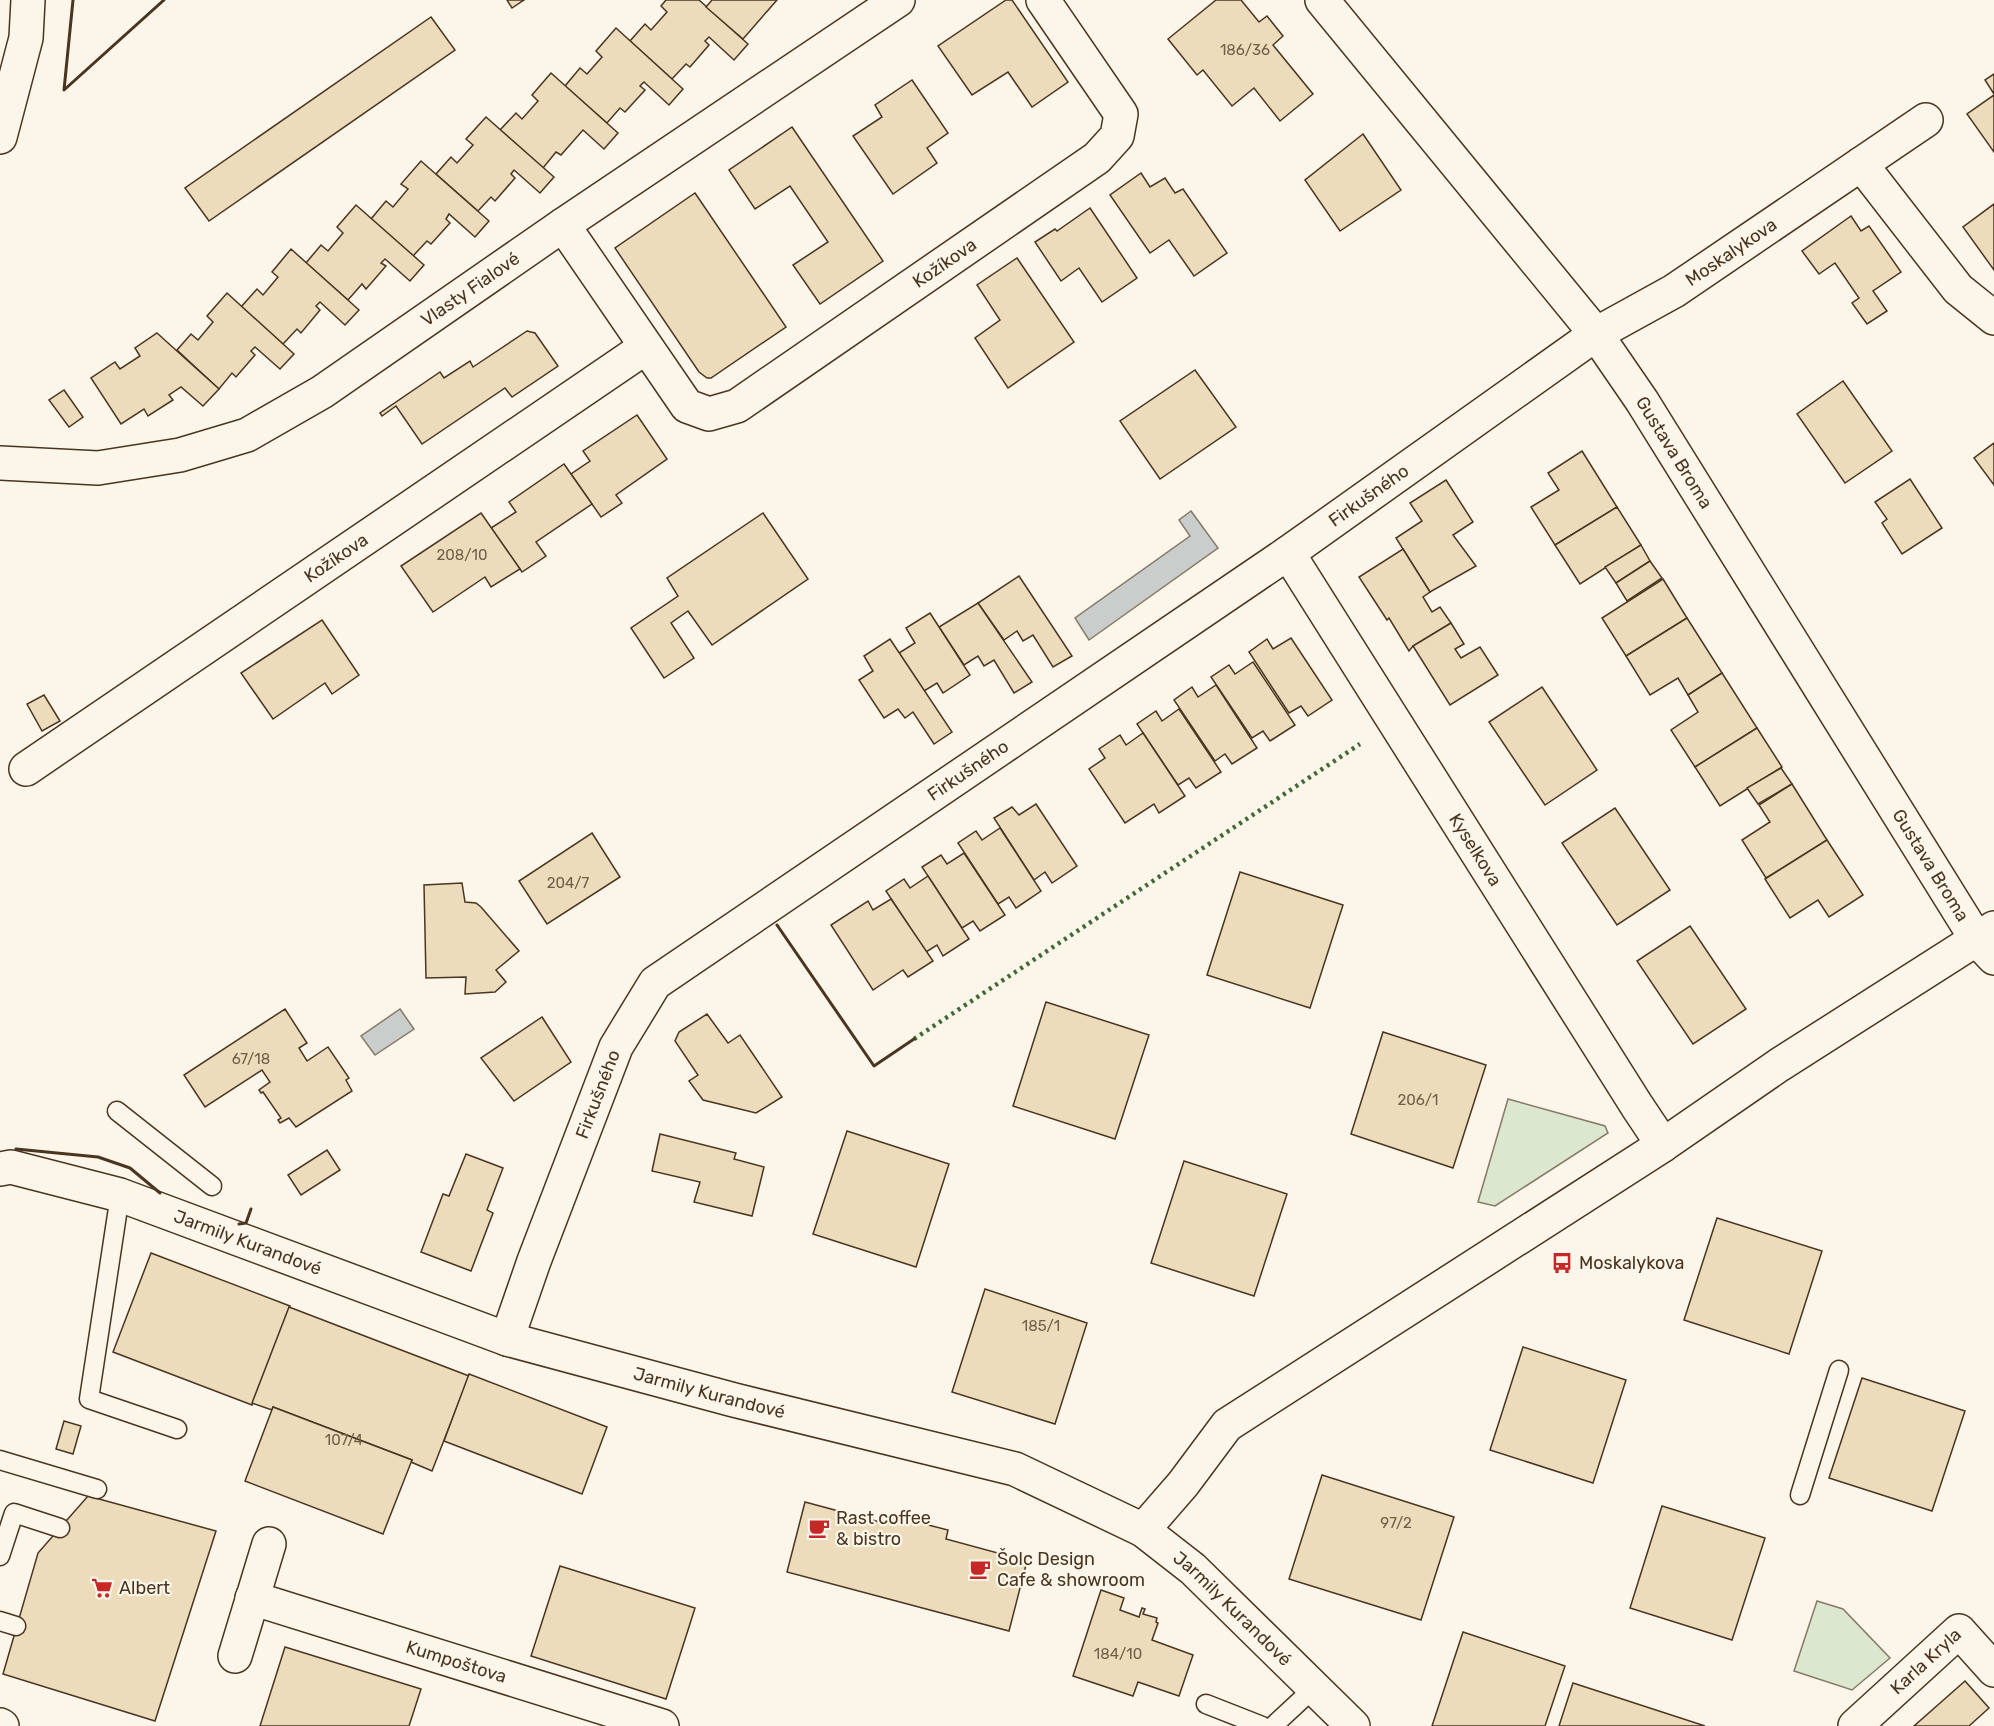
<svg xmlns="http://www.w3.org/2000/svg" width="1994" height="1726" font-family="Rubik,sans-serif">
<rect width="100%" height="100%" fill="#fbf6e9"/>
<g fill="#dce7d0" stroke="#887966" stroke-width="1.5">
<path d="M1508,1099L1605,1126L1608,1133L1495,1206L1478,1202Z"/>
<path d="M1817,1601L1843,1609L1890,1658L1852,1690L1794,1671Z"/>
</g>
<g fill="#c9cecd" stroke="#887966" stroke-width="1.5">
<path d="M1191,511L1218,548L1089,640L1075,618L1190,536L1179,520Z"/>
<path d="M400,1009L414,1029L375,1055L361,1036Z"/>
</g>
<g fill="#ecdcbc" stroke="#4a3520" stroke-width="1.5">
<path d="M507,0H524L512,8Z"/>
<path d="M666,0H699L748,44L734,60L709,37L705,41L709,45L690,67L686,64L672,79L630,41L645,24L651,30L667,12L661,6Z"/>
<path d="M712,0H777L743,39L706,7Z"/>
<path d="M1006,0H1012L1068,82L1032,107L1008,72L972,95L938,46Z"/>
<path d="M1216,0H1241L1259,22L1267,16L1283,36L1273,45L1313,94L1280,121L1254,88L1232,106L1203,70L1197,75L1168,39Z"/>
<path d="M431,17L455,50L209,221L185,188Z"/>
<path d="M616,28L683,89L669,105L644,82L640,86L645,90L625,112L620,108L607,123L565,86L580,68L587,74L602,57L596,51Z"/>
<path d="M551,73L618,133L604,149L583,130L561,155L556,152L543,168L500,130L516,113L522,119L538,101L532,95Z"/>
<path d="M1994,74V94L1985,80Z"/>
<path d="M912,80L948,133L927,148L937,163L893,194L853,136L882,117L875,105Z"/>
<path d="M1994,95V152L1967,114Z"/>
<path d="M486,117L554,177L540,193L514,170L511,174L515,178L495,201L491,197L478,211L436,174L451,157L457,163L473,145L466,139Z"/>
<path d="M792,127L883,261L820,304L793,265L828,242L790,186L755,209L729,170Z"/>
<path d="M1363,134L1401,190L1340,231L1305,180Z"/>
<path d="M421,161L489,221L475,237L449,214L446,219L450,223L431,244L427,241L413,256L371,219L386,201L393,207L408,189L401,184Z"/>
<path d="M1141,173L1150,187L1165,178L1175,193L1183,189L1227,253L1194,276L1169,240L1150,253L1110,195Z"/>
<path d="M695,193L786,327L711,378H707L699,372L615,248Z"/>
<path d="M1994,204V270L1963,227Z"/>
<path d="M356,205L424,265L410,281L385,259L381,263L386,266L366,289L362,284L348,300L306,263L321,245L328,251L343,233L337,227Z"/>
<path d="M1090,208L1137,278L1102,302L1079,268L1061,281L1035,242L1055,229L1057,231Z"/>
<path d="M1851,216L1861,231L1869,226L1901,272L1873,291L1887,311L1867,324L1852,303L1859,298L1835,263L1819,274L1802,251Z"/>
<path d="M291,249L359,310L345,325L320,302L316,306L320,310L301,333L297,329L283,344L241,307L257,289L263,295L278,277L272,272Z"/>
<path d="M1017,258L1074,342L1008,388L975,338L1000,320L977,285Z"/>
<path d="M227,293L294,354L280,369L255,347L251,351L255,355L236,377L232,373L219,389L177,350L191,334L198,340L213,322L207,316Z"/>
<path d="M527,331L535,333L558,366L512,397L505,388L422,444L396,406L382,416L380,413L440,372L444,378L470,361L473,367Z"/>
<path d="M157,333L219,389L203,406L181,387L169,395L173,400L148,416L144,409L121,424L91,378L115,362L120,369L140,356L135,348Z"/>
<path d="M1195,370L1236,427L1160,479L1120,421Z"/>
<path d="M1843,381L1892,451L1845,483L1797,414Z"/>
<path d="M64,390L83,417L69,427L49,400Z"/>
<path d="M637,415L667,459L616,495L622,503L601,517L571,474L590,461L583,451Z"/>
<path d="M1994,443V485L1974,458Z"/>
<path d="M1582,451L1617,507L1555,545L1531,507L1559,490L1548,473Z"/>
<path d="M564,464L592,504L536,542L546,556L522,572L491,528L516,512L509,502Z"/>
<path d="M1910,479L1942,528L1902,554L1882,523L1887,519L1875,502Z"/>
<path d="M1446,480L1473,522L1453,535L1476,566L1430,592L1396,538L1422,521L1410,503Z"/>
<path d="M1617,507L1641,545L1580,584L1555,545Z"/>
<path d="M481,513L520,569L491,587L485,577L433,612L401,566Z"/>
<path d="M763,513L808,579L712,645L688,611L671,623L694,658L664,678L631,628L678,596L667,578Z"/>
<path d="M1641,545L1650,561L1616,583L1605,567Z"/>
<path d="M1403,549L1430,592L1423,597L1432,612L1440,607L1451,623L1413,646L1409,651L1389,618L1387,620L1359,577Z"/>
<path d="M1650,561L1662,578L1627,601L1616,583Z"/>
<path d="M1019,576L1072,656L1053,667L1033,635L1023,641L1017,631L1004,640L978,603Z"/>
<path d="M1663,579L1687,618L1626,656L1602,618Z"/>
<path d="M978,603L1032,682L1014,693L994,660L984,666L978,656L964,665L939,627Z"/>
<path d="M930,613L970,675L943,693L937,683L924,691L899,653L915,643L906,628Z"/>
<path d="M1687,618L1722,673L1688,695L1678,678L1650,695L1626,656Z"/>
<path d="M322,620L359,675L332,694L325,683L273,719L241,673Z"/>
<path d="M1451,623L1464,644L1455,649L1461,658L1480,647L1498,675L1450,705L1413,646Z"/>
<path d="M1291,638L1332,700L1308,716L1301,706L1289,713L1249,652L1267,639L1273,649Z"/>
<path d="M890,639L952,732L934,744L913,712L905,718L898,709L884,718L859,680L873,671L864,656Z"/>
<path d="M1253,662L1295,725L1270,741L1263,731L1252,738L1211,677L1229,665L1235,674Z"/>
<path d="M1722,673L1757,728L1695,767L1671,730L1698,712L1688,695Z"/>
<path d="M1216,685L1257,748L1232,764L1225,754L1215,761L1174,700L1192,687L1198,697Z"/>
<path d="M1542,687L1597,770L1545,805L1489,722Z"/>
<path d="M44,695L60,721L42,731L27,704Z"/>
<path d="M1179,709L1221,772L1196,788L1189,778L1178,785L1137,724L1156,711L1162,721Z"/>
<path d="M1757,728L1782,767L1720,806L1695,767Z"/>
<path d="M1143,733L1185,796L1159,813L1154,804L1125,823L1089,769L1105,758L1099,749L1120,735L1126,745Z"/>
<path d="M1781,768L1792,784L1758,804L1747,788Z"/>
<path d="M1792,784L1827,840L1766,878L1742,840L1770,822L1759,805Z"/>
<path d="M1036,804L1077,866L1052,883L1045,872L1034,880L994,818L1012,807L1019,815Z"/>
<path d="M1615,808L1670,890L1617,925L1562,843Z"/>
<path d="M1000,828L1041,891L1016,908L1009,897L998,904L958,843L976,831L982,840Z"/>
<path d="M592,833L620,877L547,924L519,881Z"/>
<path d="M1827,840L1863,895L1829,917L1818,900L1790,918L1765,879Z"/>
<path d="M964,853L1005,915L980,931L973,921L962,928L922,867L941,855L947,864Z"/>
<path d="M1240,872L1343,905L1310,1008L1207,975Z"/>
<path d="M928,876L969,939L943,956L937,945L926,952L886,891L904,879L910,888Z"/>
<path d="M462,883L465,902L476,903L481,907L519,951L496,970L506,982L495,992L465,994L466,977L426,978L424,885Z"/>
<path d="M891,899L933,961L908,977L903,970L873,990L831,925L868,901L873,910Z"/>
<path d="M1690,926L1746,1009L1693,1044L1637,961Z"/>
<path d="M1046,1002L1149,1035L1115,1139L1013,1106Z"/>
<path d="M285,1009L307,1043L299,1048L307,1061L328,1047L349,1078L346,1080L352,1091L296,1127L289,1118L280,1123L278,1120L281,1118L263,1092L261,1093L259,1090L270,1082L262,1070L205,1107L184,1075Z"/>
<path d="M707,1014L728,1043L740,1035L782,1097L756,1113L703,1100L689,1081L698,1075L675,1041L679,1032Z"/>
<path d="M542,1017L571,1062L514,1101L481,1058Z"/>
<path d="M1383,1032L1486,1065L1453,1168L1351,1134Z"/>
<path d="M847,1131L949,1164L916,1267L813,1234Z"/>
<path d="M660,1134L736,1153L734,1159L764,1167L752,1216L694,1202L700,1182L652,1171Z"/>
<path d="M327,1150L340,1170L301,1195L288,1175Z"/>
<path d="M466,1154L503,1168L487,1210L493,1213L471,1271L421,1252L443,1194L449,1196Z"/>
<path d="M1184,1161L1287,1194L1254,1296L1151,1263Z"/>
<path d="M1717,1218L1822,1251L1789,1354L1684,1320Z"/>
<path d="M151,1253L290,1306L252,1405L113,1352Z"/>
<path d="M985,1289L1087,1323L1055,1424L952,1392Z"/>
<path d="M289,1307L469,1376L432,1471L411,1462L412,1460L273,1407L272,1410L252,1403Z"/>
<path d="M1523,1347L1626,1380L1593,1483L1490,1450Z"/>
<path d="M469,1374L607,1427L582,1494L444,1441Z"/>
<path d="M1862,1378L1965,1411L1932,1511L1829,1478Z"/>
<path d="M273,1407L412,1460L383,1534L245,1481Z"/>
<path d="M64,1421L81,1426L73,1454L56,1449Z"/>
<path d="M1322,1475L1454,1517L1421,1620L1289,1579Z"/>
<path d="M88,1496L216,1531L155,1721L3,1674L38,1553Z"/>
<path d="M805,1502L887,1524L889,1515L948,1530L946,1539L1027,1561L1009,1631L787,1572Z"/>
<path d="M1662,1506L1765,1538L1732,1640L1630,1608Z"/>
<path d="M560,1566L695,1608L666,1699L531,1656Z"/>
<path d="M1101,1590L1124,1598L1120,1610L1139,1617L1142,1608L1145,1609L1143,1614L1157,1618L1156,1622L1158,1623L1152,1640L1193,1655L1179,1696L1138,1682L1133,1696L1073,1676Z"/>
<path d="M1463,1632L1565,1666L1545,1726H1432Z"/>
<path d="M285,1647L421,1689L409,1726H260Z"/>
<path d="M1965,1681L1989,1708L1969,1726H1914Z"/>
<path d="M1573,1683L1705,1726H1559Z"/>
</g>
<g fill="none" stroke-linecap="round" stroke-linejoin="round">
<defs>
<g id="lane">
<path d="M117,1111L212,1186"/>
<path d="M120,1195L89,1399L177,1429"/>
<path d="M0,1460L97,1489"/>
<path d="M1800,1495L1839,1370"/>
<path d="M0,1556L14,1513L60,1528"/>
<path d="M0,1621L16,1626"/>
<path d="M1206,1704L1262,1726"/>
<path d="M1273,1726L1315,1687"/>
</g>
<g id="street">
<path id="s1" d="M1322,0L1596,334L1642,401L1977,940L1994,958"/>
<path d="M1861,164L1958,289L1994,318"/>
<path id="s2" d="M563,225L687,406L709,414L737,406L1097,158L1117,136L1121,114L1043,0"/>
<path id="s3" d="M0,463L98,468L180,455L247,435L322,392L563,225L898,0"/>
<path id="s4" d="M1288,553L1637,1106L1663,1145"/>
<path id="s5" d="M26,769L646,347"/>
<path id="s6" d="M0,1169L11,1167L120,1195L507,1339L734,1400L1015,1469L1143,1530L1193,1569L1353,1726"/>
<path id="s7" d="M507,1339L534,1261L616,1047L655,983L1288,553L1596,334L1674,291L1926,120"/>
<path d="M1143,1530L1183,1484L1227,1425L1663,1145L1779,1065L1994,928"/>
<path id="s8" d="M252,1598L662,1726"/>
<path d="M235,1656L269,1544"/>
<path d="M0,1725L2,1726"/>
<path id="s9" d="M1855,1726L1959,1631L1994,1670"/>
</g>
<path id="secondary" d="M0,137L26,38L28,0"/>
</defs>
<use href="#lane" stroke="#4a3520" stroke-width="21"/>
<use href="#street" stroke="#4a3520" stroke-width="36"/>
<use href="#secondary" stroke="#4a3520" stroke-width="36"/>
<use href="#lane" stroke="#fbf6e9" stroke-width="18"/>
<use href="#street" stroke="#fbf6e9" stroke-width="33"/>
<use href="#secondary" stroke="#fbf6e9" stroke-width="33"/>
<path stroke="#436837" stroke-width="4.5" stroke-dasharray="3 4.5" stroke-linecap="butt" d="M914,1039L1360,744"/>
<g stroke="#4a3520" stroke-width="3">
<path d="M73,0L64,90L164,0"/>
<path d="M777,925L874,1066L914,1039"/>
<path d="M16,1149L98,1157L130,1168L160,1193"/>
<path d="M239,1224L246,1223L251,1209"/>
</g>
</g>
<defs>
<symbol id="bus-bare" viewBox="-9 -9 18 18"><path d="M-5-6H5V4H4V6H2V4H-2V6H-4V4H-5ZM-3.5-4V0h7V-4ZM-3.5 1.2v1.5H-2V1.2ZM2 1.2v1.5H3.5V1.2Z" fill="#c62828" stroke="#fbf6e9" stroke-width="2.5" paint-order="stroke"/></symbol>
<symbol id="cafe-bare" viewBox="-9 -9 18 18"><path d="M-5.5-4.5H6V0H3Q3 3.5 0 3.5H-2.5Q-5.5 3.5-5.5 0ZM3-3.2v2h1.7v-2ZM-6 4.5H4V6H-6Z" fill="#c62828" stroke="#fbf6e9" stroke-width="2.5" paint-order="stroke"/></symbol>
<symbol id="supermarket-bare" viewBox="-9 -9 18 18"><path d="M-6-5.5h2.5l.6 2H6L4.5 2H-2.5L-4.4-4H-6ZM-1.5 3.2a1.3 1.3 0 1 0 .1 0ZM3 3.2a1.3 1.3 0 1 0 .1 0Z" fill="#c62828" stroke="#fbf6e9" stroke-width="2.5" paint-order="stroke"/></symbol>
</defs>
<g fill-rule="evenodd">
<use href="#bus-bare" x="1547" y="1248" width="30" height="30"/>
<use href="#cafe-bare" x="804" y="1513" width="30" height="30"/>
<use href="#cafe-bare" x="965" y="1554" width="30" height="30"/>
<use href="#supermarket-bare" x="87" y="1573" width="30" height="30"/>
</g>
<g text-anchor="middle" stroke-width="4.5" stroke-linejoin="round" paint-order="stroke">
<g font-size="15" fill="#725f47">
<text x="1245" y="55">186/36</text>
<text x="462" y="560">208/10</text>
<text x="568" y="888">204/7</text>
<text x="251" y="1064">67/18</text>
<text x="1418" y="1105">206/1</text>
<text x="1041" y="1331">185/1</text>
<text x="344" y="1445">107/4</text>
<text x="1396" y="1528">97/2</text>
<text x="1118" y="1659">184/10</text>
</g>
<g font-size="18" fill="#4a3520" stroke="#fbf6e9">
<text dy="6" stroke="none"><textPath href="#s7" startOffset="1688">Moskalykova</textPath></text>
<text dy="6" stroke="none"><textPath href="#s2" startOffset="524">Kožíkova</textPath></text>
<text dy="6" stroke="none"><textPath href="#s3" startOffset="518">Vlasty Fialové</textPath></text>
<text dy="6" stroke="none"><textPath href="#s1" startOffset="574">Gustava Broma</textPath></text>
<text dy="6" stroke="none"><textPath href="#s7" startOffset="1251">Firkušného</textPath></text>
<text dy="6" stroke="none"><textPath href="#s5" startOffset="375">Kožíkova</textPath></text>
<text dy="6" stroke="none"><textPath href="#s7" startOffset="765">Firkušného</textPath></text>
<text dy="6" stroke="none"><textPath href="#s4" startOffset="351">Kyselkova</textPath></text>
<text dy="6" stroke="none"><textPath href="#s1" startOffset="1060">Gustava Broma</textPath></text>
<text dy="6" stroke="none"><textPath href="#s7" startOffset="261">Firkušného</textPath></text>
<text dy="6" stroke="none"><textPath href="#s6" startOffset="260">Jarmily Kurandové</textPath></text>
<text dy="6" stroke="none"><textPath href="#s6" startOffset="746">Jarmily Kurandové</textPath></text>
<text dy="6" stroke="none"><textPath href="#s6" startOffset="1322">Jarmily Kurandové</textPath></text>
<text dy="6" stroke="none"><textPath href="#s8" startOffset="214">Kumpoštova</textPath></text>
<text dy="6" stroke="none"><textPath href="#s9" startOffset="96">Karla Kryla</textPath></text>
</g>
<g font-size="18" fill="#4a3520" stroke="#fbf6e9" text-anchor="start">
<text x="1579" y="1269">Moskalykova</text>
<text x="836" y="1524">Rast coffee<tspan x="836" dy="21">&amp; bistro</tspan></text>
<text x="997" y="1565">Šolc Design<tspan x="997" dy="21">Cafe &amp; showroom</tspan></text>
<text x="119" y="1594">Albert</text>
</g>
</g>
</svg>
